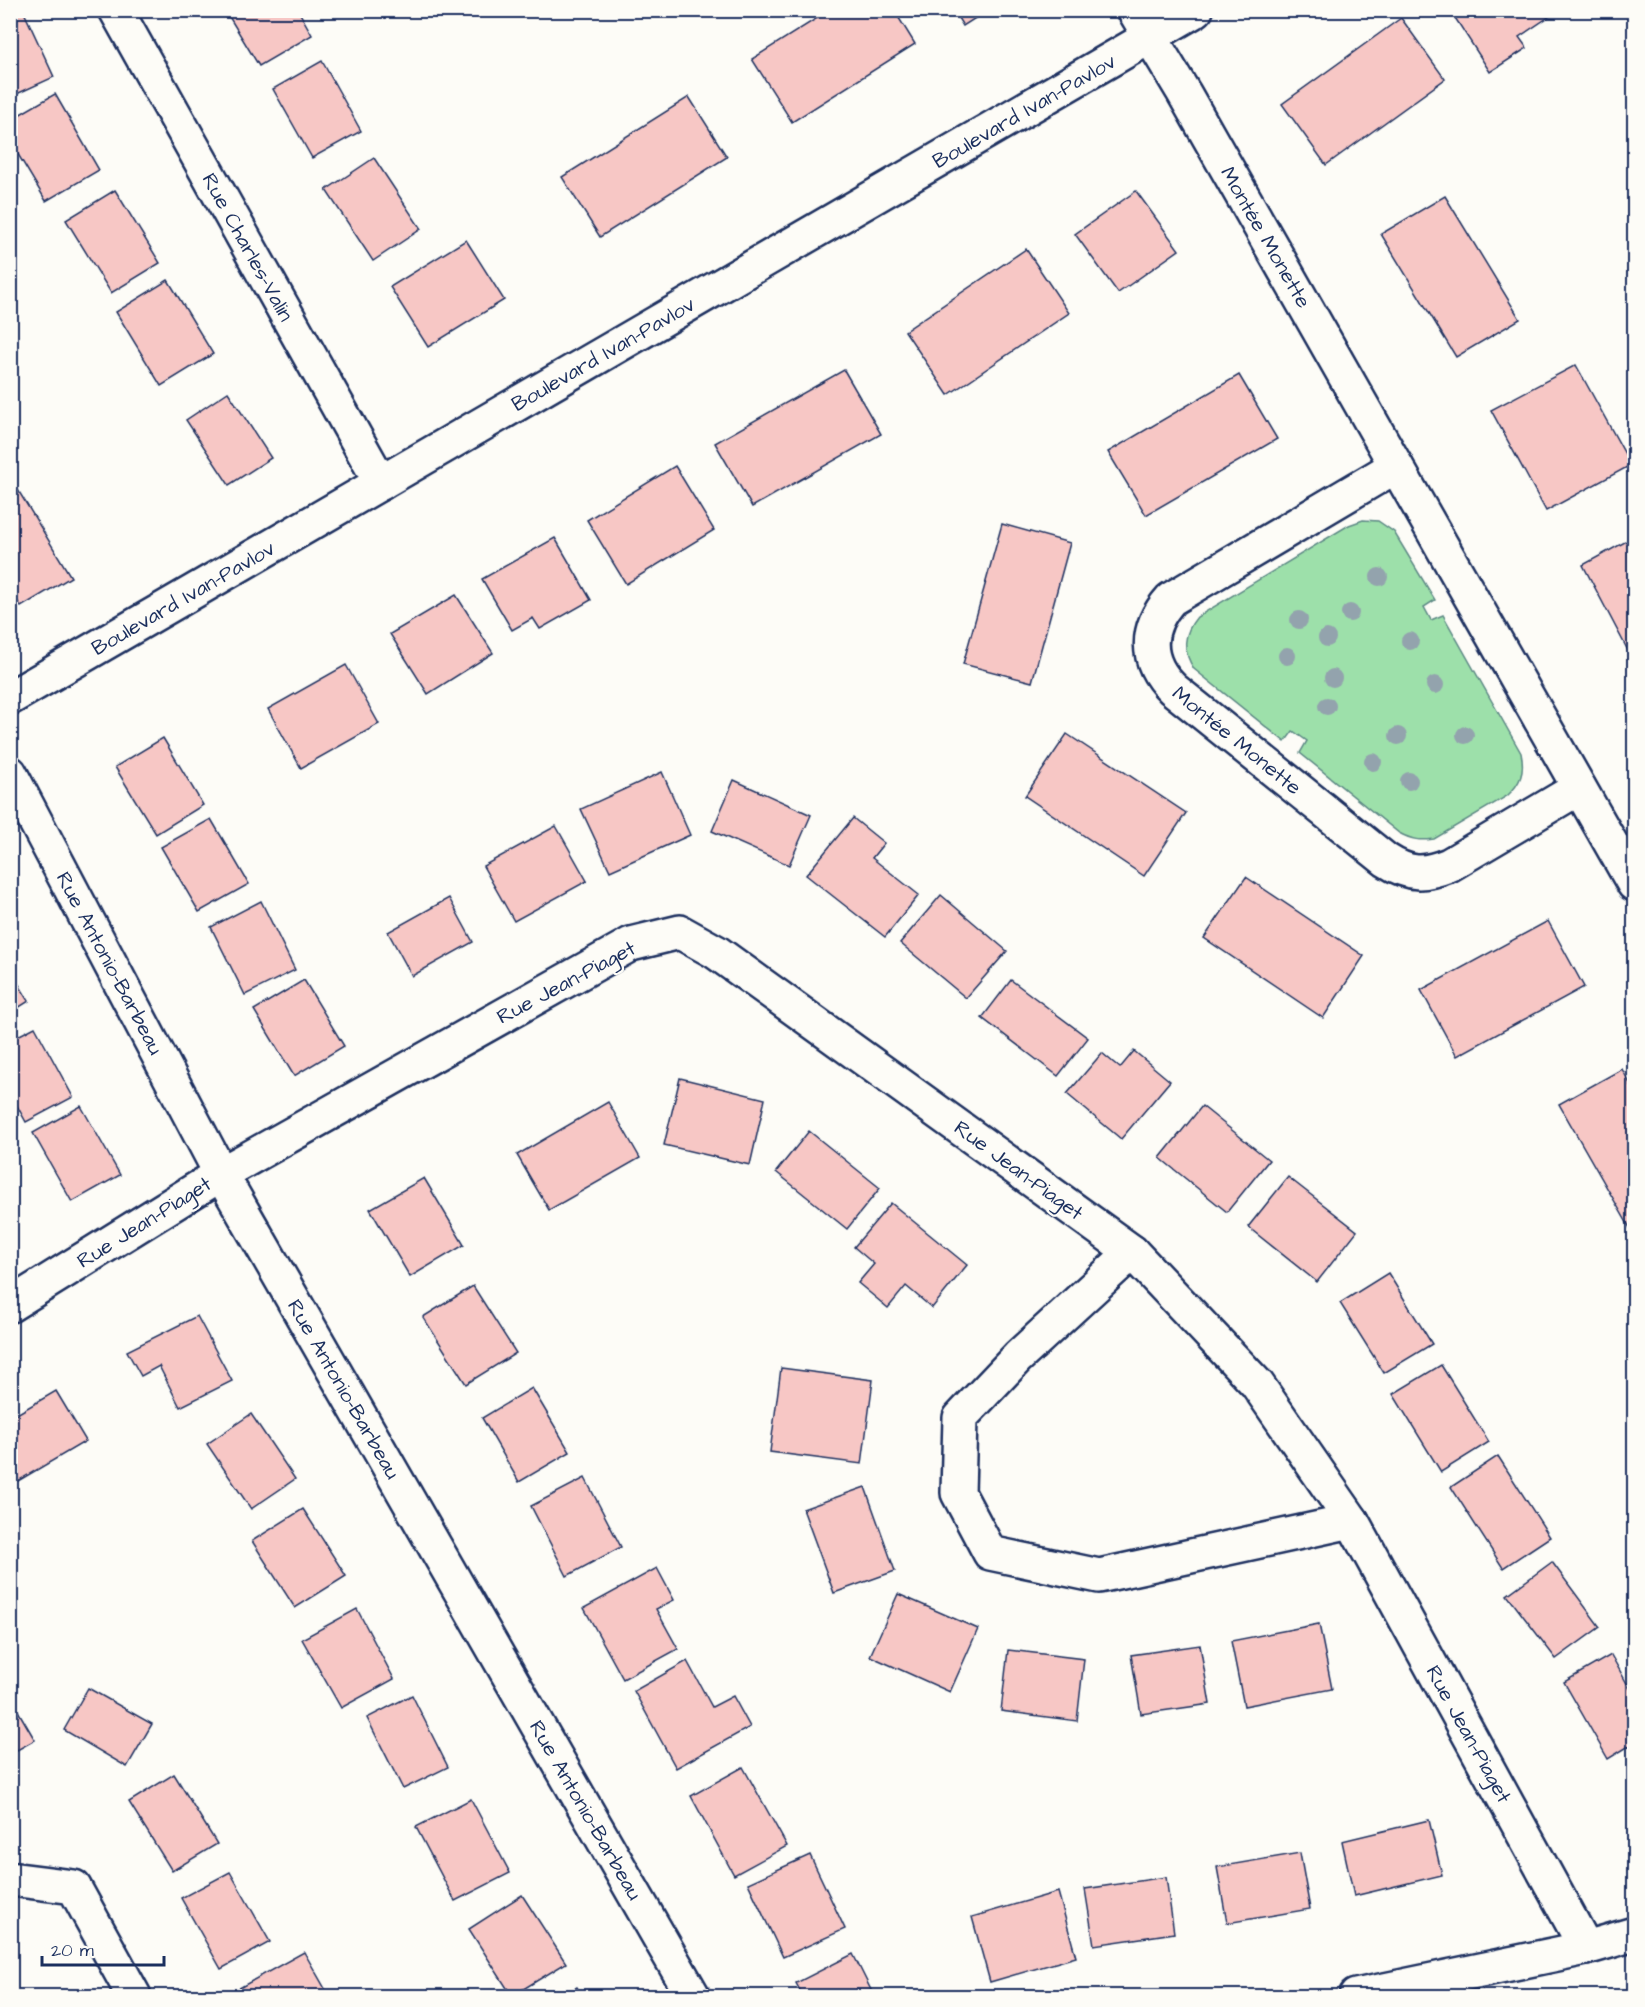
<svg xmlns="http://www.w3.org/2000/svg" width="1645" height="2007" font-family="'Architects Daughter',sans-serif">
<rect width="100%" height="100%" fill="#fdfcf7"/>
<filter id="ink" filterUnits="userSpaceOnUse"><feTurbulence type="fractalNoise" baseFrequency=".0167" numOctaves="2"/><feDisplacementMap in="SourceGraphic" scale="12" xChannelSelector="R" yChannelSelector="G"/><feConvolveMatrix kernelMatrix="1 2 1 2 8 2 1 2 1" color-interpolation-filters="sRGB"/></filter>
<g filter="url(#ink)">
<path fill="#9de0aa" stroke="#5c8884" stroke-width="1.5" d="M1363,520L1378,521L1394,532L1435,600L1424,607L1431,620L1443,615L1521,753C1525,772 1521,783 1507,796L1434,839C1420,841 1412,840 1399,833L1300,753L1307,741L1293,731L1285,742L1194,669C1182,650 1183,634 1197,617L1349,525Z"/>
<g fill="#f7c7c5" stroke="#1b2f5e" stroke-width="1.5">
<path d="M10,10H23L54,77L10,97Z"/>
<path d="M225,10H298L312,35L259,66Z"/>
<path d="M830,10H894L915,44L792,122L752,59Z"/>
<path d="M953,10H988L963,26Z"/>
<path d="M1450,10H1559L1519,37L1527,48L1490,72Z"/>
<path d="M1401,18L1445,79L1326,165L1282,104Z"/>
<path d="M322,61L361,131L312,158L273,89Z"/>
<path d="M55,94L99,170L46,201L10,141V120Z"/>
<path d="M689,97L727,157L600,237L562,177Z"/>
<path d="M374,158L421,229L373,261L326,190Z"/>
<path d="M115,190L160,263L111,293L66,220Z"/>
<path d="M1136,191L1179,250L1118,293L1075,234Z"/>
<path d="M1445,196L1520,319L1456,357L1381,234Z"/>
<path d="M466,240L504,300L428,347L390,287Z"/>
<path d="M1026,249L1069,313L948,395L905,331Z"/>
<path d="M168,280L213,354L161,386L116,312Z"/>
<path d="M1576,365L1631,465L1546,511L1491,410Z"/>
<path d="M844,370L881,434L752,507L715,443Z"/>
<path d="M1239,375L1277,439L1146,515L1108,452Z"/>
<path d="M228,392L271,458L229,485L186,420Z"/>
<path d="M675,466L714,530L626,584L587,520Z"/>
<path d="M10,477L71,577L21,607L10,589Z"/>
<path d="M1002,524L1070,543L1032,682L963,664Z"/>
<path d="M1634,537V662L1583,565Z"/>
<path d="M555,538L591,600L540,629L533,618L512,630L482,579Z"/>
<path d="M456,595L493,653L428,694L390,634Z"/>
<path d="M346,665L379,724L301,768L268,709Z"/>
<path d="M1067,734L1186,813L1144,876L1025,796Z"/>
<path d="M163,738L203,805L156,834L115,767Z"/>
<path d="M662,772L690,835L610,871L581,809Z"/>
<path d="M734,780L811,815L789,865L712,831Z"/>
<path d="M853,818L884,843L872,858L919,895L885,937L806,875Z"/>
<path d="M211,819L249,884L199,912L161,847Z"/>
<path d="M556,826L587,881L514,921L483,866Z"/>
<path d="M1246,877L1364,956L1323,1018L1204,938Z"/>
<path d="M941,895L1007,951L966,998L900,943Z"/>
<path d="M449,898L473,942L412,976L388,932Z"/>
<path d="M261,901L295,970L245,995L211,927Z"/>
<path d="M1548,921L1584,987L1457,1056L1421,990Z"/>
<path d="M10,970L29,1001L10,1013Z"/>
<path d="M304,980L344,1046L294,1076L254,1010Z"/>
<path d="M1011,980L1088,1038L1058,1076L982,1018Z"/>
<path d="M35,1027L73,1097L26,1122L10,1093V1040Z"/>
<path d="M1134,1051L1170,1081L1121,1139L1067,1094L1102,1053L1120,1068Z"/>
<path d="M1622,1069L1634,1091V1235L1559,1104Z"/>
<path d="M680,1078L765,1099L750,1165L664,1145Z"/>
<path d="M608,1102L640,1158L549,1210L517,1155Z"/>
<path d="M81,1106L120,1175L72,1202L33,1133Z"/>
<path d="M1202,1106L1269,1160L1227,1212L1160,1158Z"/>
<path d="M809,1131L880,1188L847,1229L776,1172Z"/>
<path d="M1288,1177L1357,1231L1317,1282L1248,1227Z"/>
<path d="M424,1178L464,1245L410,1277L370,1209Z"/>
<path d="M891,1203L967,1265L932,1308L906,1286L888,1308L858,1283L874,1264L854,1247Z"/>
<path d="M1388,1273L1432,1344L1384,1373L1340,1303Z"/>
<path d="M473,1286L516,1353L466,1384L423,1317Z"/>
<path d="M197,1316L232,1381L180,1407L159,1366L141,1376L127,1351Z"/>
<path d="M1441,1365L1489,1442L1441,1472L1393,1394Z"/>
<path d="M781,1368L873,1380L862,1464L770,1452Z"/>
<path d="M532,1388L570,1452L519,1482L482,1418Z"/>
<path d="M56,1391L86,1441L18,1481L10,1469V1418Z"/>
<path d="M251,1414L295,1479L251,1509L207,1444Z"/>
<path d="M1498,1456L1550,1537L1503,1568L1451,1487Z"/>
<path d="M585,1478L621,1547L567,1576L531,1506Z"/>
<path d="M865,1487L895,1571L834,1593L803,1509Z"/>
<path d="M303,1509L346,1576L295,1608L252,1541Z"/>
<path d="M1552,1562L1600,1627L1556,1659L1507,1595Z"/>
<path d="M657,1568L674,1600L656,1609L678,1649L623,1679L584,1608Z"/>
<path d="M898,1594L978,1629L950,1692L870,1656Z"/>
<path d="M357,1609L394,1679L341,1708L302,1639Z"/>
<path d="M1319,1624L1332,1689L1244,1706L1231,1641Z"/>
<path d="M1200,1645L1210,1704L1141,1714L1131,1655Z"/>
<path d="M1008,1650L1084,1659L1077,1721L1001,1711Z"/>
<path d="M1611,1655L1634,1696V1743L1608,1759L1564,1682Z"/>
<path d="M687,1661L712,1707L733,1696L750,1727L676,1768L634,1691Z"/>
<path d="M88,1688L152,1724L127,1767L64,1730Z"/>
<path d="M412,1695L448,1767L403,1789L367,1718Z"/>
<path d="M10,1697L35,1740L10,1754Z"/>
<path d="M743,1767L787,1846L734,1875L691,1796Z"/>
<path d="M174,1774L217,1844L172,1871L129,1802Z"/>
<path d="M471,1799L510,1873L455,1901L416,1827Z"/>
<path d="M1429,1820L1442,1875L1354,1896L1342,1841Z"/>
<path d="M1300,1853L1310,1909L1227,1923L1217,1867Z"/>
<path d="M810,1855L845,1929L783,1957L748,1883Z"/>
<path d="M230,1872L270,1942L221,1969L181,1898Z"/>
<path d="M1166,1877L1174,1933L1094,1945L1085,1889Z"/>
<path d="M1058,1892L1076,1957L990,1982L972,1917Z"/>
<path d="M522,1895L566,1963L512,1996L469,1929Z"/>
<path d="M304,1952L328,1994L324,1996H235L232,1992Z"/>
<path d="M853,1954L874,1996H803L796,1983Z"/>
<path d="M577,1987L582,1996H560Z"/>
</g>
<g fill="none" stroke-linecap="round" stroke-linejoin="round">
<defs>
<g id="street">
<path d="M116,10L381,483"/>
<path d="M1134,10L1184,93L1634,884"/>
<path d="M1396,466L1171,599C1145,628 1144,661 1173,689L1386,860C1409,875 1424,875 1449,865L1579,788"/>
<path d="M10,698L1196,10"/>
<path d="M10,773L221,1174L693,1996"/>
<path d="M1132,1252L1018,1357L960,1418L958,1493L990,1553L1099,1576L1352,1521"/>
<path d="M10,1305L221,1174L631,944L680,932L716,952L1132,1252L1257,1384L1352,1521L1586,1948"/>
<path d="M10,1879L74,1887L134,1996"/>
<path d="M1356,1996L1586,1948L1634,1934"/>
</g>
</defs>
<use href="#street" stroke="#1b2f5e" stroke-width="38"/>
<use href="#street" stroke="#fdfcf7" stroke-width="33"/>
</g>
<g fill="#93a3ad">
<circle cx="1379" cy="577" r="9"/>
<circle cx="1350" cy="613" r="9"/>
<circle cx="1299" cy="620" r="9"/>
<circle cx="1327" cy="638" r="9"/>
<circle cx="1410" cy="641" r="9"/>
<circle cx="1287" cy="656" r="9"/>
<circle cx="1333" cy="678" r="9"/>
<circle cx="1435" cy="685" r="9"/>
<circle cx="1327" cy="706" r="9"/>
<circle cx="1465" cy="735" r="9"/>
<circle cx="1398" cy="736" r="9"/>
<circle cx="1373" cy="762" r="9"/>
<circle cx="1409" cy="781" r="9"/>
</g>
</g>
<g text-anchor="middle" stroke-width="4.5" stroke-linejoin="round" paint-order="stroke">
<g font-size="21" fill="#1b2f5e" stroke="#fdfcf7">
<text transform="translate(1024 111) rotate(-30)" y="7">Boulevard Ivan-Pavlov</text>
<text transform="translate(1266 237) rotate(60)" y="7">Montée Monette</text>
<text transform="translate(248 247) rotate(61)" y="7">Rue Charles-Valin</text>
<text transform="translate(603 354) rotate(-30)" y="7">Boulevard Ivan-Pavlov</text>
<text transform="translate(183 598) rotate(-30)" y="7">Boulevard Ivan-Pavlov</text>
<text transform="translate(1237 740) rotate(39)" y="7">Montée Monette</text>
<text transform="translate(110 963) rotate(62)" y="7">Rue Antonio-Barbeau</text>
<text transform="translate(566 982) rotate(-28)" y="7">Rue Jean-Piaget</text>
<text transform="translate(1019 1170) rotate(36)" y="7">Rue Jean-Piaget</text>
<text transform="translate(144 1222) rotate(-32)" y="7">Rue Jean-Piaget</text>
<text transform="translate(344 1389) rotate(60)" y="7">Rue Antonio-Barbeau</text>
<text transform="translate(1469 1734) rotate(61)" y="7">Rue Jean-Piaget</text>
<text transform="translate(586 1810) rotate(60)" y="7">Rue Antonio-Barbeau</text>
</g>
</g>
<rect width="1645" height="2007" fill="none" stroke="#fdfcf7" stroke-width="36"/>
<rect x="18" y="18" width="1609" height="1971" fill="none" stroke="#1b2f5e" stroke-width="2" filter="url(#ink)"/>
<path d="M42 1956v9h122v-9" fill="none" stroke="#1b2f5e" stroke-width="3"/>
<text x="51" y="1956" font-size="18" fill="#1b2f5e" stroke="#fdfcf7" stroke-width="4.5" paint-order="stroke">20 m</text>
</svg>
